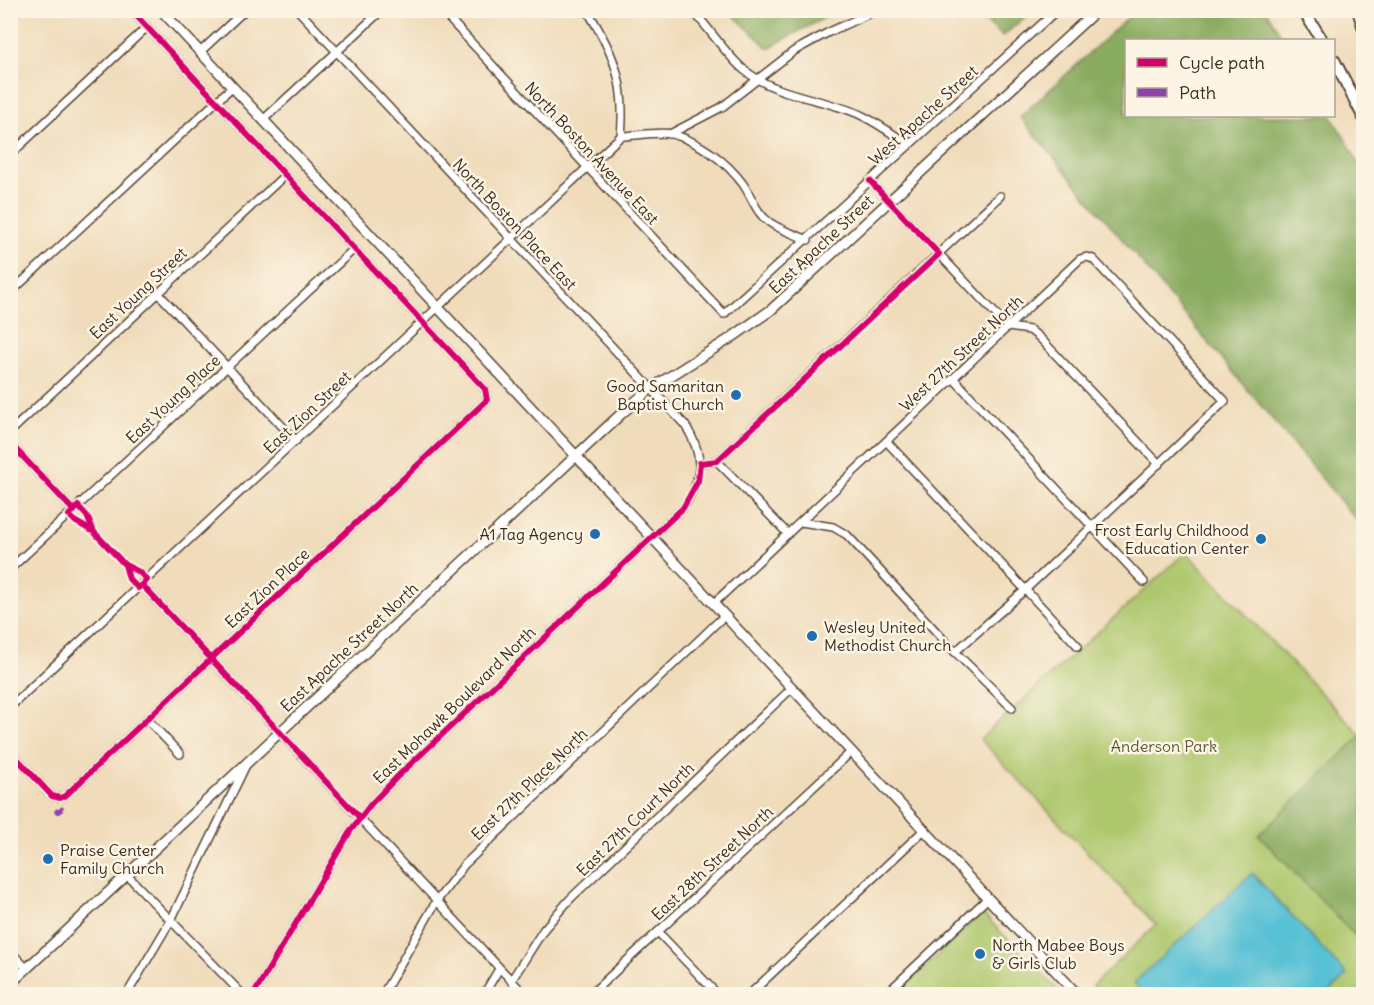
<svg xmlns="http://www.w3.org/2000/svg" width="1374" height="1005" font-family="Delius,sans-serif">
<rect width="100%" height="100%" fill="#fcf5e5"/>
<filter id="ink" filterUnits="userSpaceOnUse"><feTurbulence type="fractalNoise" baseFrequency=".0167" numOctaves="2"/><feDisplacementMap in="SourceGraphic" scale="12" xChannelSelector="R" yChannelSelector="G"/><feConvolveMatrix kernelMatrix="1 2 1 2 8 2 1 2 1" color-interpolation-filters="sRGB"/></filter>
<filter id="wash" filterUnits="userSpaceOnUse"><feTurbulence type="fractalNoise" baseFrequency=".008" numOctaves="4" result="noise"/><feDisplacementMap in="SourceGraphic" scale="24" xChannelSelector="R" yChannelSelector="G"/><feGaussianBlur stdDeviation="1.35" result="paint"/><feColorMatrix in="noise" values="0 0 0 0 0 0 0 0 0 0 0 0 0 0 0 0 0 1.4 0 .05"/><feComposite in="paint" operator="in"/></filter>
<g filter="url(#wash)">
<rect width="100%" height="100%" fill="#f0dcbb"/>
<g fill="#aec76d" stroke="#747846" stroke-width="1.5">
<path d="M1186,552L1362,736L1259,835L1363,944V987L1355,994H1100L1092,986L1156,925L980,739Z"/>
<path d="M982,913L1062,994H896Z"/>
</g>
<g fill="#8aac60" stroke="#626b3f" stroke-width="1.5">
<path d="M729,11H837L768,48Z"/>
<path d="M973,11H1032L1003,36Z"/>
<path d="M1135,11H1266L1285,40H1126V116H1331L1349,145L1363,174V528L1020,117Z"/>
<path d="M1363,734V944L1259,835Z"/>
</g>
<path fill="#57c0d4" stroke="#497579" stroke-width="1.5" d="M1252,873L1347,975L1327,994H1145L1134,983Z"/>
</g>
<g filter="url(#ink)">
<g fill="none" stroke-linecap="round" stroke-linejoin="round">
<defs>
<g id="minor">
<path d="M441,10L724,314L1057,10"/>
<path d="M587,10C615,55 626,84 621,136"/>
<path d="M692,10C710,29 724,52 743,69C774,95 818,98 854,112C874,120 891,133 909,145"/>
<path d="M10,17L17,10"/>
<path d="M200,52L245,10"/>
<path d="M263,120L382,10"/>
<path d="M670,134L722,107L794,51L829,32L877,10"/>
<path d="M621,136C634,136 659,131 672,134C700,142 726,161 743,184C752,197 756,213 769,222C780,230 795,234 808,240"/>
<path d="M10,155L147,27"/>
<path d="M870,181L1008,327L1030,330L1040,338L1159,464"/>
<path d="M10,293L232,87"/>
<path d="M158,293L296,441"/>
<path d="M954,379L1144,582"/>
<path d="M10,432L285,175"/>
<path d="M887,442L1078,646"/>
<path d="M10,443L74,511"/>
<path d="M717,461L788,534"/>
<path d="M700,463L717,461L1000,196"/>
<path d="M801,522L833,527L847,535L955,652L1012,708"/>
<path d="M10,569L354,249"/>
<path d="M142,585L524,994"/>
<path d="M713,604L1080,259L1087,257L1093,259L1225,401L1025,590L955,652"/>
<path d="M10,707L621,136"/>
<path d="M147,719L180,754"/>
<path d="M10,751L52,796L60,798L65,796L487,400L485,389L131,10"/>
<path d="M127,875L242,994"/>
<path d="M658,932L717,994"/>
<path d="M10,951L27,969"/>
<path d="M511,981L544,929L570,899L792,688"/>
<path d="M127,994L171,920L246,765"/>
<path d="M254,994L351,830L371,804L398,776L683,508C703,478 705,456 685,425L298,10"/>
<path d="M383,994L436,902L464,865L724,616"/>
<path d="M484,994L499,969"/>
<path d="M591,994L851,752"/>
<path d="M750,994L924,830"/>
<path d="M886,994L988,898"/>
</g>
<g id="major">
<path d="M161,10L1077,994"/>
<path d="M10,984L621,414L650,389L731,338L771,310L1097,10"/>
</g>
<g id="highway">
<path d="M1303,10L1322,40"/>
<path d="M1358,10L1364,29"/>
<path d="M1334,60L1364,118"/>
</g>
</defs>
<use href="#minor" stroke="#564536" stroke-width="10"/>
<use href="#major" stroke="#564536" stroke-width="12"/>
<use href="#highway" stroke="#564536" stroke-width="14"/>
<use href="#minor" stroke="#fff" stroke-width="7"/>
<use href="#major" stroke="#fff" stroke-width="9"/>
<use href="#highway" stroke="#fff" stroke-width="10"/>
<path stroke="#8e44ad" stroke-width="4.5" stroke-dasharray="9 4.5" stroke-linecap="butt" d="M55,810L58,812L62,809L64,812"/>
<defs>
<g id="cycleway">
<path d="M10,443L74,511"/>
<path d="M94,532L87,516L78,506L69,515L76,522L94,532L125,565L139,572L147,580L138,588L129,579L125,565"/>
<path d="M142,585L360,818"/>
<path d="M10,751L52,796L60,798L65,796L487,400L485,389L131,10"/>
<path d="M254,994L351,830L371,804L398,776L683,508L698,481L700,463L717,461L939,254L870,181"/>
</g>
</defs>
<use href="#cycleway" stroke="#fcf5e5" stroke-width="10"/>
<use href="#cycleway" stroke="#d6006c" stroke-width="6"/>
</g>
</g>
<g fill="#1f6fb2" stroke="#fcf5e5" stroke-width="2">
<circle cx="736" cy="395" r="6"/>
<circle cx="595" cy="534" r="6"/>
<circle cx="1261" cy="539" r="6"/>
<circle cx="812" cy="636" r="6"/>
<circle cx="48" cy="859" r="6"/>
<circle cx="980" cy="954" r="6"/>
</g>
<g text-anchor="middle" stroke-width="5" stroke-linejoin="round" paint-order="stroke">
<g font-size="16" fill="#3b2a1e" stroke="#fcf5e5">
<text transform="translate(923 115) rotate(-42)" y="6">West Apache Street</text>
<text transform="translate(592 153) rotate(47)" y="6">North Boston Avenue East</text>
<text transform="translate(515 224) rotate(47)" y="6">North Boston Place East</text>
<text transform="translate(821 244) rotate(-43)" y="6">East Apache Street</text>
<text transform="translate(138 293) rotate(-43)" y="6">East Young Street</text>
<text transform="translate(961 353) rotate(-43)" y="6">West 27th Street North</text>
<text transform="translate(173 399) rotate(-43)" y="6">East Young Place</text>
<text transform="translate(307 412) rotate(-43)" y="6">East Zion Street</text>
<text transform="translate(267 588) rotate(-43)" y="6">East Zion Place</text>
<text transform="translate(349 647) rotate(-43)" y="6">East Apache Street North</text>
<text transform="translate(454 705) rotate(-44)" y="6">East Mohawk Boulevard North</text>
<text transform="translate(529 784) rotate(-44)" y="6">East 27th Place North</text>
<text transform="translate(635 819) rotate(-44)" y="6">East 27th Court North</text>
<text transform="translate(712 863) rotate(-43)" y="6">East 28th Street North</text>
</g>
<g font-size="16" fill="#3b2a1e" stroke="#fcf5e5" text-anchor="end">
<text x="724" y="392">Good Samaritan<tspan x="724" dy="18">Baptist Church</tspan></text>
<text x="1249" y="536">Frost Early Childhood<tspan x="1249" dy="18">Education Center</tspan></text>
<text x="583" y="540">A1 Tag Agency</text>
<text x="824" y="633" text-anchor="start">Wesley United<tspan x="824" dy="18">Methodist Church</tspan></text>
<text x="60" y="856" text-anchor="start">Praise Center<tspan x="60" dy="18">Family Church</tspan></text>
<text x="992" y="951" text-anchor="start">North Mabee Boys<tspan x="992" dy="18">&amp; Girls Club</tspan></text>
</g>
<g font-size="16" fill="#5e5936" stroke="#fcf5e5">
<text x="1164" y="752">Anderson Park</text>
</g>
</g>
<rect width="1374" height="1005" fill="none" stroke="#fcf5e5" stroke-width="36"/>
<rect x="1125" y="39" width="210" height="78" fill="#fcf5e5" stroke="#afa495" stroke-width="1.5"/>
<rect x="1137" y="58" width="30" height="9" fill="#d6006c" stroke="#afa495" stroke-width="1.5"/>
<text x="1179" y="69" font-size="18" fill="#3b2a1e">Cycle path</text>
<rect x="1137" y="88" width="30" height="9" fill="#8e44ad" stroke="#afa495" stroke-width="1.5"/>
<text x="1179" y="99" font-size="18" fill="#3b2a1e">Path</text>
</svg>
